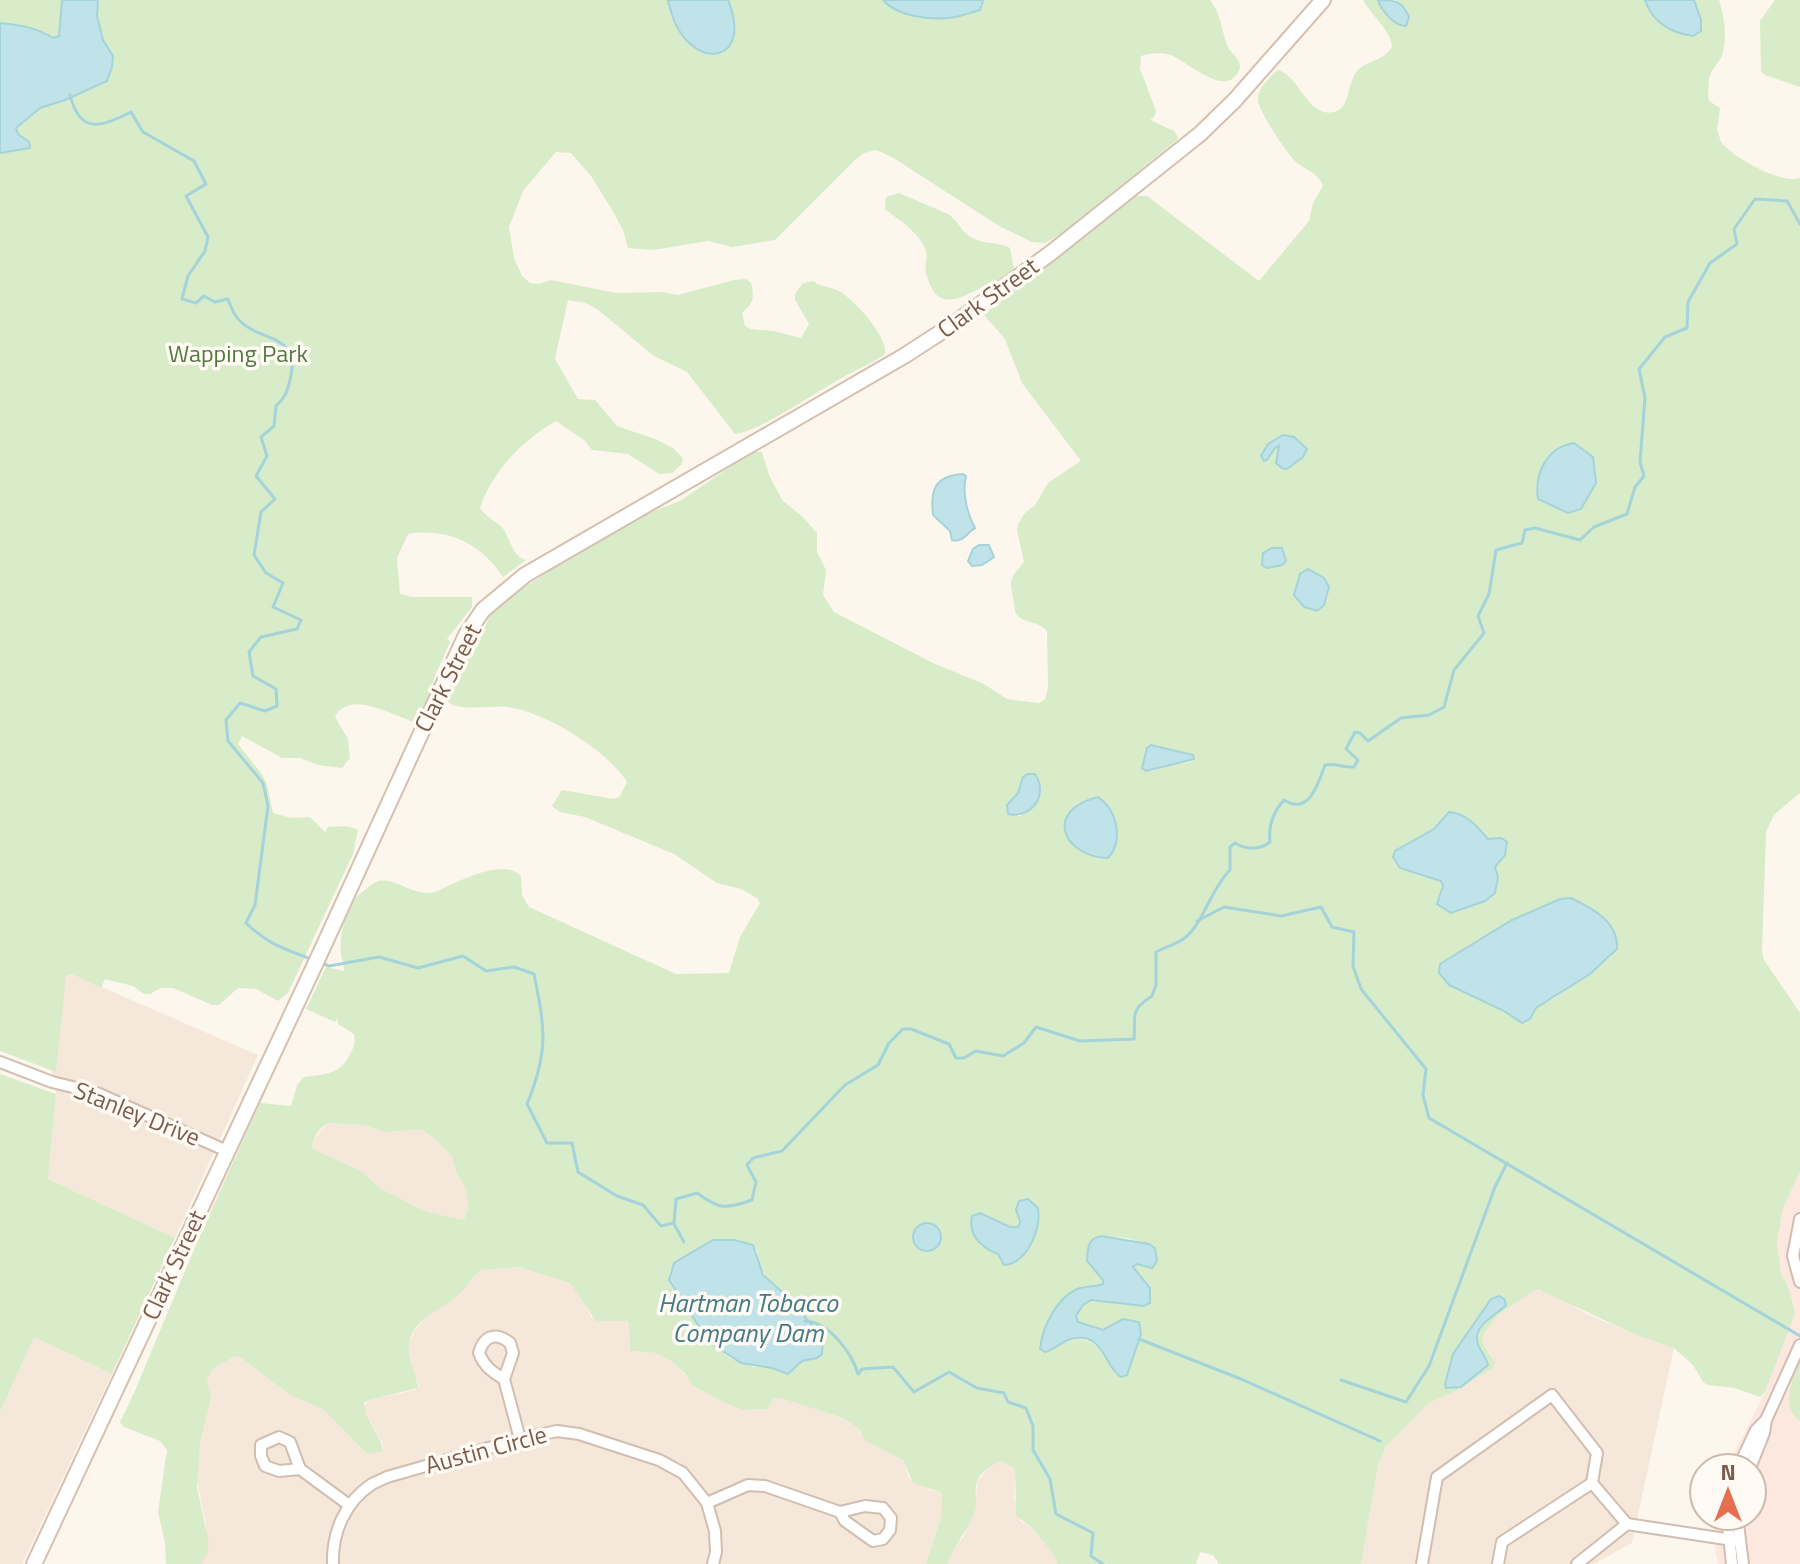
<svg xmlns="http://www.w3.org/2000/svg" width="1800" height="1564" font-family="'Titillium Web',sans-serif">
<rect width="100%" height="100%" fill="#fdf6ec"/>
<g fill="#f5e8da">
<path d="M74,975L258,1055L175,1238L48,1179L56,1094L51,1071H56L65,977Z"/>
<path d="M328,1123L364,1125L384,1132L422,1130L431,1136L451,1155L457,1174L466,1188L468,1208L464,1220L424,1211L382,1189L359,1170L313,1149V1140Z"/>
<path d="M518,1267L570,1283L582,1298L591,1317L626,1321L629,1326L630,1351L655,1353L671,1361L685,1374L692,1385L719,1400L742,1410L767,1409L774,1398H780L843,1418L858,1428L860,1435L881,1449L898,1456L903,1460L909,1478L930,1490L942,1493L941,1518L926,1564H200L206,1557V1525L197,1481L200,1443L211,1399L207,1380L213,1369L235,1356L241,1358L290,1395L324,1410L366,1453L383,1451V1445L363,1407L369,1400L415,1390L419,1385L414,1376L409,1350V1343L415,1330L427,1316L459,1294L481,1270Z"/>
<path d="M1534,1291H1547L1587,1314L1636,1335L1674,1348L1632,1543L1594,1564H1361L1378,1466L1385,1448L1429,1403L1454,1392L1493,1368V1357L1482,1342L1483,1335L1498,1315Z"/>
<path d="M34,1337L112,1374L22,1564H0V1412Z"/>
<path d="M1001,1461L1013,1467L1015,1472L1014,1498L1020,1521L1031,1527L1051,1551L1058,1564H948L951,1551L964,1536L976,1507L977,1481L990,1467Z"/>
</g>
<path fill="#fde8e0" d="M1800,1171V1564H1718L1713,1537L1714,1516H1752V1468H1727L1765,1392L1776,1362L1789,1289L1781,1273L1777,1242L1783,1209Z"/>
<g fill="#d8ecc9" fill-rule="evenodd">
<path d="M0,0H1210C1222,16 1221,30 1228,47C1230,52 1237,57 1239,62C1241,67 1240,69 1237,74C1223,96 1188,62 1171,55C1163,52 1149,53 1141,56L1140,69L1156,111L1154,117L1150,120L1174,131L1178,137L1177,140L1061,234L1045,243L1032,242L999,226L892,157L876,150L864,153L854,161L775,240L732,247L708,241L653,250L628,248L623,230L611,208L591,176L571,153L556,152L523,191L509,227L514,258L522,276L530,283L539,284L551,280L616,293L662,292L678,295L734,280L746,279L751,283C755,298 753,303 742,313L745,326L751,329L774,331L801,338L809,324L795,300V294L803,283L813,281C821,287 828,286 837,290C852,297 888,336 885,354C873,363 860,368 847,375C822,388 758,433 735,434L687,372L654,356L597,309L586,303L568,300L555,359L578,399L595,400L617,426L655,439L673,448L683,458L682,464L672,473L659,474L628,454L592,450L584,440L556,421C523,440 492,471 480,508C488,519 499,523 504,530C511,541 513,557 526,560L503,577C482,545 449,527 408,534L397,558L400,594L413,597H472V607L447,639L450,642L435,676L425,709L414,722C391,715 349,689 335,717L348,739L350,758L342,768L318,765L300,758H282L242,736L238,744L261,773L267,784L273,813L291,818L310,817L325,832L328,827C338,826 350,825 358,830L353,854L288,993L278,1001L256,989L238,988L219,1005H212L173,988H161L150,994H144L133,986L105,979L101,988L74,975L66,976L56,1072L0,1051Z"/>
<path d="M1363,0H1378L1379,4L1402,27L1409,21L1401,4L1395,0H1645C1655,29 1672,31 1700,31L1701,20L1694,0H1719C1724,15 1727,37 1723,52C1721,62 1713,67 1710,75C1708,81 1708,95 1709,101L1720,108L1717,129L1721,142C1734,158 1780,184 1800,178V793L1774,815L1766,832L1762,952L1764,960L1800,1013V1171L1783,1209L1777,1242L1781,1273L1789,1289L1795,1314L1765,1392L1760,1397L1735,1388L1708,1385L1703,1382L1693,1365L1674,1348L1636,1335L1540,1290L1534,1291L1498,1315L1483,1335L1482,1342L1495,1362L1493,1368L1454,1392L1429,1403L1385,1448L1378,1466L1361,1564H1219L1213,1555L1200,1552L1196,1564H1058L1051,1551L1031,1527L1016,1516L1015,1472L1013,1467L1001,1461C993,1465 980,1472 977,1481C974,1489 977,1499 976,1507C971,1529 953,1543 948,1564H926L941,1518L942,1493L913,1483L903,1460L864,1440L858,1428L843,1418L780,1398H774L767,1409L742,1410L719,1400L692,1385L685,1373L671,1361L655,1353L630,1351L629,1326L627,1321H596L570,1283L518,1267L481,1270C471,1278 465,1290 455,1298C439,1311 411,1320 409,1346C408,1360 417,1375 418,1388L369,1400L364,1403C365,1420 381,1435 383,1451L371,1454L366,1453L324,1410L290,1395L241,1358L235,1356L213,1369L207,1380L211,1399L200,1443L197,1487L209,1544L206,1557L200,1564H166L165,1543L158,1512L167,1450L160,1441L124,1427L120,1422L134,1393L201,1233L260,1103L291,1106L297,1085L304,1077C322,1074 337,1076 348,1058C353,1049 356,1044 354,1034L338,1024V1018L335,1022L306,1009L326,967L344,971C344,964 342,960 341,953C339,939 345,911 354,900C358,895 373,883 378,881C398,877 416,900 438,891C457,882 504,857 521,876L522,895L529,907L676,974L729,973L740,937L760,903L757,898L741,889L717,883L674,854L585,817L560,812L552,806L562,790L614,799L620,796L627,782C607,750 546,713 509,707C493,705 459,712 448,702L449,690L461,660L481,636L491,613L500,603L594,542L641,516L680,501L752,452H762L769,475L782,500L803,517L817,533V552L826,570L823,595L834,612L933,663L984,684L1007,699L1039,703L1045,699L1048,687L1047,631C1038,621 1025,623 1018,616C1014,612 1015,608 1014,603C1010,579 1007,582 1024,562L1017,530L1018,524L1025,513L1035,505L1048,483L1081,461L1022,383L1005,339L983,314L986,308L1134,196H1147L1259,281L1309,221L1313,203L1323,186C1319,173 1305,170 1295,161C1287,154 1259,111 1258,101C1256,91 1271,75 1278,70C1300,76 1307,118 1334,112C1351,108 1347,81 1358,70C1368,60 1385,61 1392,46C1390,29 1371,15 1363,0ZM1596,474L1568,513L1544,503ZM1151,745L1191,762L1167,765L1152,771ZM1035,774L1039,779V788L1020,816L1008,814L1007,805L1018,793L1023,778ZM1097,797C1116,811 1124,836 1110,856L1076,805ZM1455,812L1475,824L1488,839L1501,838L1500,859L1495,867L1498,877L1495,893L1437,901L1443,886L1441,880L1419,875L1395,863L1393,853L1434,829ZM1571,898L1601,914L1611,957L1555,998L1536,1008L1530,1019L1511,1017L1504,1011L1444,981L1451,956L1475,945L1512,920L1560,899ZM328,1123L364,1125L384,1132L422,1130L431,1136L451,1155L457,1174L466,1188L468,1208L464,1220L424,1211L382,1189L359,1170L313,1149C310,1140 320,1128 328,1123ZM1028,1200L1039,1221L1026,1252L1004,1265L998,1254L980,1246L971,1223L980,1213L1010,1227H1019L1016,1209L1019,1201ZM1101,1236L1127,1238L1152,1245V1268L1137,1264L1133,1267L1144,1306L1091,1300L1083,1305L1076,1316L1078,1322L1104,1331L1123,1319L1116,1375C1099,1342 1086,1328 1051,1350L1041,1343L1060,1302L1081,1287L1103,1284L1104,1281L1087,1261ZM713,1240L757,1250C758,1280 784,1292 802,1314L782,1373L772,1368L753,1367L730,1358L710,1342L691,1311L671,1286L669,1274L674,1263Z"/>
<path d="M1775,0H1800V87L1765,75L1761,71L1760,21Z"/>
<path d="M899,193L948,214C960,222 962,235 977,240C988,244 999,242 1010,248L1014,268C1006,279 994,282 983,287C956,300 936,312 926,273C924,265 929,255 925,248C916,230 900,221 885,209L886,197Z"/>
<path d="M0,1074L56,1094L48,1179L175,1238L112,1374L34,1337L0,1412Z"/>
<path d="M1800,1359V1421C1779,1407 1793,1378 1800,1359Z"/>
</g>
<g fill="#bfe3e8" stroke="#a5d3da" stroke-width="2">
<path d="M62,0H98L97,16L103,40L113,56L112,67L107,81L65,100L40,108L16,128L18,134L29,142L30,148L0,153V23C20,25 35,27 53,38L59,36Z"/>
<path d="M668,0H728C753,61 699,71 676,25C672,17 670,8 668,0Z"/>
<path d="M883,0H982L983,1L980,10C972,12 963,16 955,17C933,21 898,17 883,0Z"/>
<path d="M1378,0C1395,0 1402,1 1409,17L1406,26C1394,26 1381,10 1378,0Z"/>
<path d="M1645,0H1694L1701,20V31L1693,36C1671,33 1652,22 1645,0Z"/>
<path d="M1283,435L1294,437L1307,449L1303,457L1287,469L1282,468L1276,463L1279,446L1275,448L1267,460L1264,461L1261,456L1268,444Z"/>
<path d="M1574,443L1593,457L1596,483L1581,509L1568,513L1538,499C1534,474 1547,447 1574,443Z"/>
<path d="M963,474L966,476C962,492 967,514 975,528C967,532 964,543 952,540L950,531L933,515C930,489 935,476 963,474Z"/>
<path d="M979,545H989L994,557L982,565L972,566L968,561L973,549Z"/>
<path d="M1272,548H1282L1286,561L1282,565L1267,568L1262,565L1263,553Z"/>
<path d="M1308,569L1324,578L1329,587L1324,605L1317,611L1304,607L1294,595L1300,574Z"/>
<path d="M1151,745L1193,755L1194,759L1146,771L1142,768L1147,748Z"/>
<path d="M1028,774H1035C1049,794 1032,819 1008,814L1007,805L1018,793L1023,777Z"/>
<path d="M1098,797C1117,810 1124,840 1108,858C1064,857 1042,811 1098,797Z"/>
<path d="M1449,812C1466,813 1477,826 1488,839L1501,838L1507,842L1505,855L1495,867L1498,877L1495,893L1485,901L1451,913L1437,904L1443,886L1441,881L1400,868L1393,857L1395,851L1434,829Z"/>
<path d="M1571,898C1592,908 1619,922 1617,949L1590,974L1536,1008L1530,1019L1522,1023L1504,1011L1449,985L1439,973L1440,964L1512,920L1560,899Z"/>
<path d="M1028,1199L1038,1208C1041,1229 1028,1263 1004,1265L998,1254C981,1248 968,1235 972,1216L980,1213L1010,1227H1018L1020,1222L1016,1209L1019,1201Z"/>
<circle cx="927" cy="1237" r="14"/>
<path d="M1101,1236L1149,1244L1155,1248L1157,1261L1152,1268L1137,1264L1133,1267L1150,1288V1303L1144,1306L1091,1300L1083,1305L1076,1316L1078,1322L1103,1330L1123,1319L1139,1322L1141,1334L1127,1375L1121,1377C1105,1369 1104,1328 1068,1340C1060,1343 1054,1350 1045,1352L1040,1349C1042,1327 1057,1298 1077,1289C1085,1286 1095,1287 1103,1284V1280L1087,1261C1088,1248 1087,1239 1101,1236Z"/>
<path d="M713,1240H734L753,1245L763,1275L789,1298L823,1338L822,1354L817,1358L802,1361L788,1374L772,1368L741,1363L709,1342L669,1280L674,1263Z"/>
<path d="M1499,1296L1504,1299L1506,1305C1497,1315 1475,1324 1477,1340C1478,1349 1486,1356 1488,1365L1461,1387L1446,1388L1445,1384L1453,1354L1491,1299Z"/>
</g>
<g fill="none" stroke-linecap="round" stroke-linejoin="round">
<g stroke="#a5d3da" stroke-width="3">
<path d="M70,95C80,135 101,127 131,112L143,132L194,161L206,184L186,196L208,237L205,251L188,276L182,299L196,303L204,296L215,302L228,299C230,304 232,311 236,316C255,344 303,330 290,380C287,392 285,398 276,406L274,426L261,437L267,456L256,476L275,499L261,512L254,555L266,573L283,583L273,607L301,620L297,629L261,637L249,652L253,676L276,689L277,706L265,711L240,703L226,720L228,741L263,783L268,806L255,905L246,923C269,945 283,948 311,959"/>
<path d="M1197,921L1224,907L1281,916L1321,907L1332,927L1354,932L1353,966L1361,989L1426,1069L1423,1095L1429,1118L1800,1336"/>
<path d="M322,963L329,966L379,957L418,968L463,956L486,971L514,967L534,974C545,1028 549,1051 527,1104L547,1143H572L578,1172L617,1196L643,1205L661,1226L674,1223L676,1199L697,1193C720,1210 726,1209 752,1200L756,1182L747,1165L753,1158L782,1151L845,1085L878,1065L889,1043L903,1029H911L949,1044L956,1058H964L976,1051L1003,1056L1024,1043L1036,1027L1080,1041L1134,1039C1136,1014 1129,1011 1152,996L1156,985V952C1165,947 1178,944 1186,937C1204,921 1211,889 1230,870V847L1235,843C1247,850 1260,850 1270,842C1268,826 1274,811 1284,800C1309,816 1318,784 1325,765C1336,763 1343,768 1354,767L1358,760L1346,749L1355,732L1360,733L1368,741L1401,718L1429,715L1444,707L1454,670L1484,633L1478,616L1489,594L1496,550L1522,543L1525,530L1535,528L1580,540L1594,527L1627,514L1635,487L1644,476L1640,462L1645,398L1639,369L1665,337L1687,328L1688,302L1710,263L1737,244L1734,229L1755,199L1787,201L1800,224"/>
<path d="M674,1224L684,1242"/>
<path d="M805,1321C829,1322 852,1353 858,1374L862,1369L893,1367L914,1392L949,1372L977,1388L1004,1393L1008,1402L1026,1408L1033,1426V1450L1050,1479L1056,1514L1093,1533L1091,1556L1103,1564"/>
<path d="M1139,1339L1241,1379L1380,1441"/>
<path d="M1341,1380L1406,1402L1429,1366L1495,1187L1507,1163"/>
</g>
<defs>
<g id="minor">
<path d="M0,1062L52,1082L97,1093L227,1151"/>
<path d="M1800,1219L1793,1256L1800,1282"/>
<path d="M504,1379C492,1372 484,1366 479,1353C484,1335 496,1332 510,1343L513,1353L504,1379L520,1439"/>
<path d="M1738,1468L1756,1430L1765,1421"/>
<path d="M1750,1468L1764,1433L1766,1420L1800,1345"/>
<path d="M300,1469L279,1471L265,1466L261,1456V1445L279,1437L290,1442L300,1469L349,1505"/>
<path d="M1592,1483L1627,1524"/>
<path d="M707,1503L748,1485L765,1486L840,1512L845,1521L873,1541L883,1539L890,1530L891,1518L883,1508L865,1506L840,1512"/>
<path d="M1727,1516L1732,1564"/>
<path d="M1737,1516L1743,1564"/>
<path d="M333,1564C332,1532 345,1502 372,1484L387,1477L520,1439L557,1431L579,1434L659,1460L683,1473L707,1503L715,1531L716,1552L713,1564"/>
<path d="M1422,1564L1437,1477L1552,1395L1597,1453L1592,1483L1502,1542L1498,1564"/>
<path d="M1577,1564L1627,1524L1739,1541"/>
</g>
<path id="secondary" d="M34,1564L318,958L466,635L483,610L525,575L904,356L955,323L1052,252L1200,134L1235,100L1323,0"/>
</defs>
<use href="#minor" stroke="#d1beb0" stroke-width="14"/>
<use href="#secondary" stroke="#d6c0b0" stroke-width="18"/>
<use href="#minor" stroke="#fff" stroke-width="10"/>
<use href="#secondary" stroke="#fff" stroke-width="14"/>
</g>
<g text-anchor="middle" stroke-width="7" stroke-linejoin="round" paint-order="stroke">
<g font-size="24" fill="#7a5c4d" stroke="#fffaf3">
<text transform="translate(988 298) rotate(-36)" y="8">Clark Street</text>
<text transform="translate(448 678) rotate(-63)" y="8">Clark Street</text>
<text transform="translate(137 1114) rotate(22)" y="8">Stanley Drive</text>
<text transform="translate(174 1265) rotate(-65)" y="8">Clark Street</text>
<text transform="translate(486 1450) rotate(-15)" y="8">Austin Circle</text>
</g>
<g font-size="24" fill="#537a41" stroke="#fffaf3">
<text x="238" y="362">Wapping Park</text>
</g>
<g font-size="26" font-style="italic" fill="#437c86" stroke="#fffaf3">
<text x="748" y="1312">Hartman Tobacco<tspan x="748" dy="30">Company Dam</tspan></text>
</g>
</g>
<g transform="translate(1728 1492)"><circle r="38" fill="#fffaf3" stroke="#cabbb1" stroke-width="2"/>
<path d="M0-6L14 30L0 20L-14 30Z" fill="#e76f51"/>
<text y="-12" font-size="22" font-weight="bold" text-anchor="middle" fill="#7a5c4d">N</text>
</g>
</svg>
